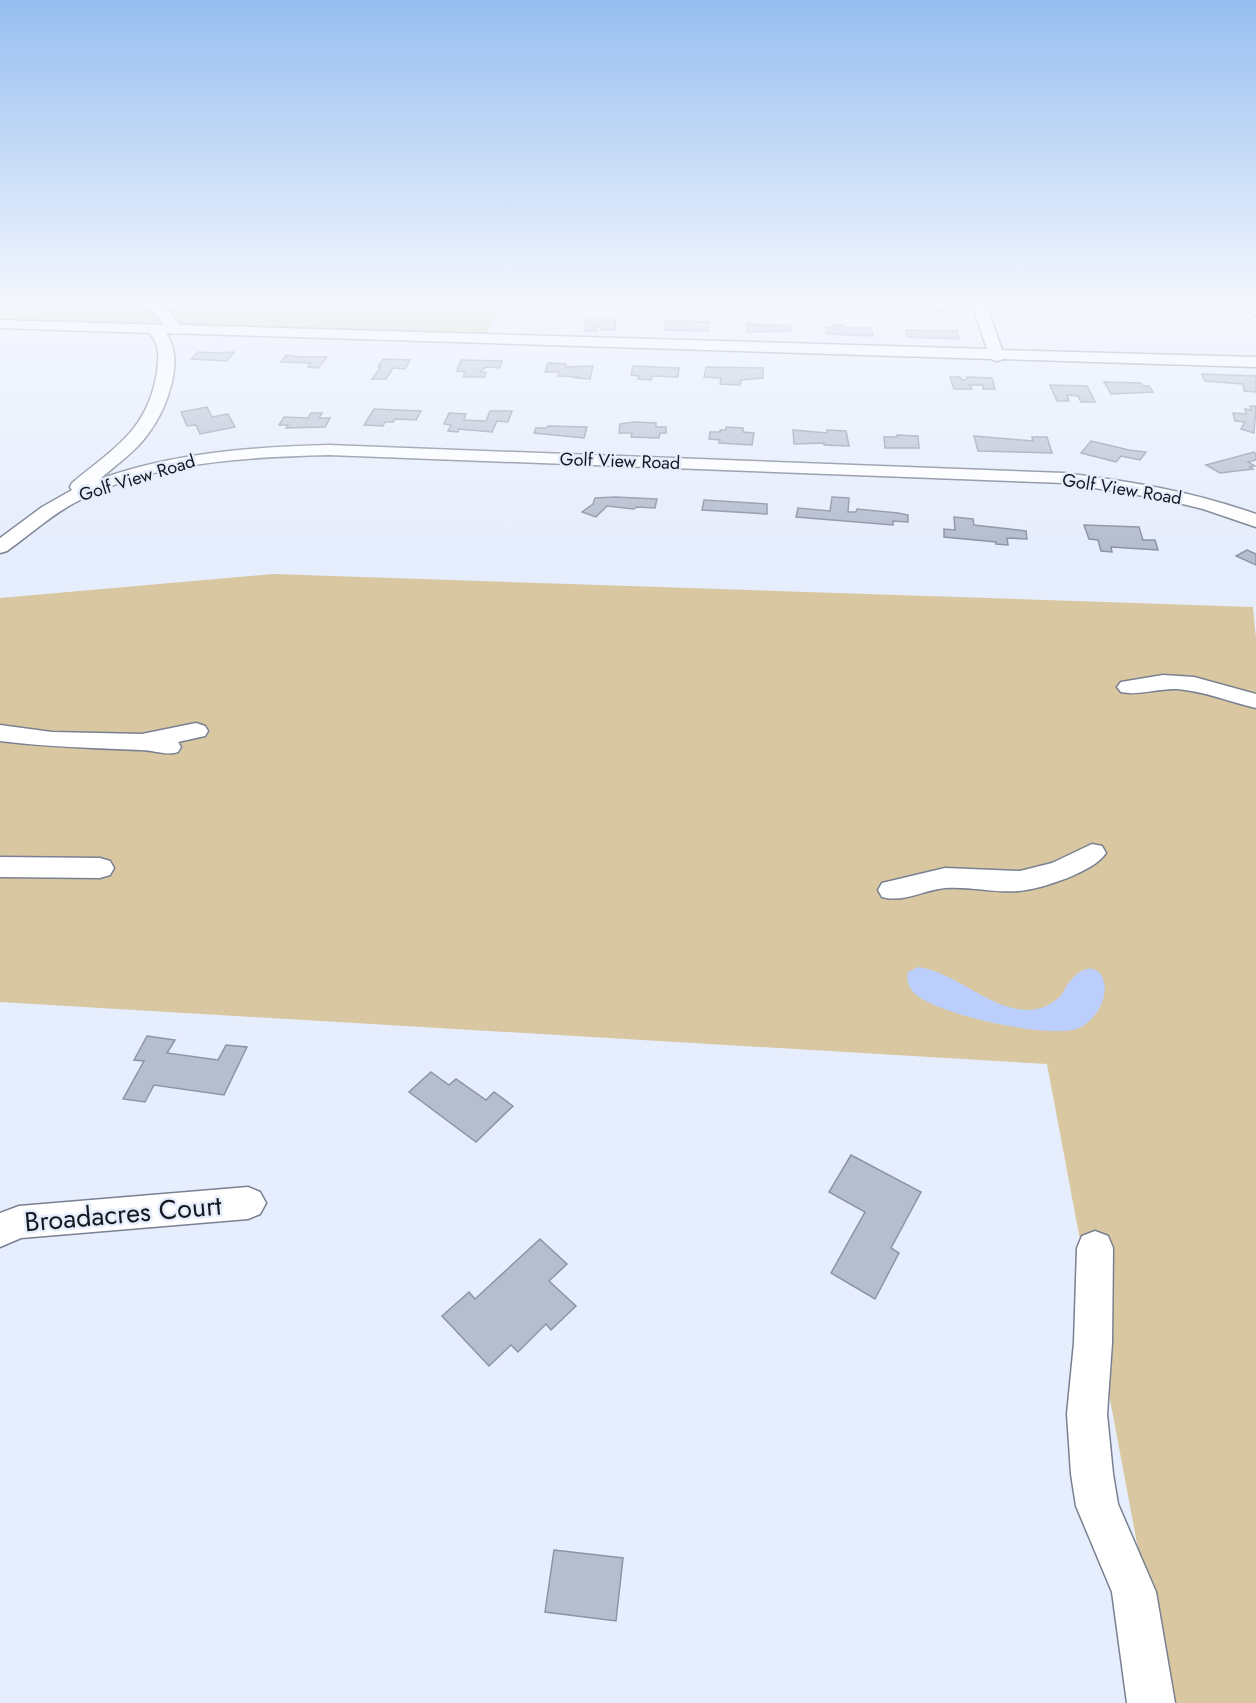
<svg xmlns="http://www.w3.org/2000/svg" width="1256" height="1703" font-family="Jost,sans-serif">
<rect width="100%" height="100%" fill="#e6edfc"/>
<path fill="#d6e1fb" d="M193,301H436L434,308Z"/>
<g fill="#d8c7a1">
<path d="M329,301L506,303L484,338L0,323V307H415L421,304Z"/>
<path d="M273,574L1253,607L1256,639V1703H1167L1047,1064L0,1002V598Z"/>
</g>
<path fill="#bbcefc" d="M918,967C961,971 1013,1035 1057,999C1064,994 1065,986 1071,980C1101,945 1123,998 1083,1026C1060,1043 934,1014 914,993C908,986 906,980 908,972Z"/>
<g fill="#b5bdcf" stroke="#8c94a5" stroke-width="1.5">
<path d="M930,301L938,307H943L948,310L930,313L912,302Z"/>
<path d="M586,320H616L615,330H602V327H596V331H584Z"/>
<path d="M665,321L709,322L708,331L664,330Z"/>
<path d="M747,324L790,326L791,331L747,332Z"/>
<path d="M834,325H844L845,328H871L873,336L828,334L826,327H834Z"/>
<path d="M906,330L957,331L959,339L907,337Z"/>
<path d="M198,352L217,353L234,352L227,361L191,359Z"/>
<path d="M286,355L303,357H327L318,368L308,367L311,363L281,362Z"/>
<path d="M383,359L410,360L405,369L393,368L386,379H372L381,367H378Z"/>
<path d="M461,360L502,361L500,368L486,367L480,372H486L485,377H463L465,372L457,371Z"/>
<path d="M548,363L566,364L565,367L593,366L590,379L576,378L578,377L558,376L559,372H545Z"/>
<path d="M633,366L679,368L678,377L652,376L651,380L638,379L639,376L631,375Z"/>
<path d="M706,367L763,368V378L741,380L740,385L720,384L721,378L704,377Z"/>
<path d="M1202,374L1256,376V392L1244,391L1243,384L1205,381Z"/>
<path d="M950,377H960L962,380H966L967,377L992,378L995,389H983V385H969L972,389H954Z"/>
<path d="M1104,382L1141,383L1143,386H1149L1153,392L1111,394Z"/>
<path d="M1050,385L1087,386L1095,402H1081L1078,396L1067,395L1069,401H1057Z"/>
<path d="M1250,406H1256L1254,433L1241,429L1245,422L1235,421L1233,413L1246,414L1245,409L1251,410Z"/>
<path d="M207,407L212,417L228,414L235,427L200,434L196,425L187,426L181,412Z"/>
<path d="M374,409L421,411L416,420L395,419L393,422H385L383,426L364,425Z"/>
<path d="M490,411H512L508,422L497,421L492,432L459,429L458,432L448,431L451,425L444,424L449,413L466,414L464,420L486,421Z"/>
<path d="M311,413H322L319,418H330L325,427L286,428L288,425H279L284,417L308,418Z"/>
<path d="M634,422L656,423V427H666V433H660L659,438L631,437L632,433H619L620,424Z"/>
<path d="M548,426L587,427L584,438L534,433L536,428H547Z"/>
<path d="M726,427L743,428V432L754,433L752,445L719,443L720,440L709,439L710,432H720V430H726Z"/>
<path d="M793,430L827,433V430L846,431L849,446L824,445V443L794,444Z"/>
<path d="M897,435L918,436L919,448H885L884,437H897Z"/>
<path d="M974,436L1033,441L1032,437H1047L1052,453L978,451Z"/>
<path d="M1091,441L1129,450L1146,452L1140,460L1121,456L1116,462L1081,453Z"/>
<path d="M1254,452L1256,454V460L1248,462L1255,466L1250,467L1253,469L1220,473L1206,465Z"/>
<path d="M615,497L657,499L655,508L637,507L634,509L607,506L596,517L582,512L593,504L595,498Z"/>
<path d="M832,497L849,498L848,512H856L857,509L898,513L908,515V522L893,521V525L796,517L798,508L830,511Z"/>
<path d="M704,500L767,504V514L702,510Z"/>
<path d="M954,517L973,519L974,525L1026,531L1027,539L1007,538L1008,545L996,544V542L944,537V529L955,530Z"/>
<path d="M1084,525L1139,527L1143,540H1155L1158,550L1111,547L1112,552L1101,551L1098,540L1089,539Z"/>
<path d="M1247,550L1256,554V565L1236,556Z"/>
<path d="M147,1036L175,1040L167,1053L218,1060L226,1045L247,1047L224,1095L154,1085L145,1102L123,1099L144,1061L134,1060Z"/>
<path d="M431,1072L449,1085L456,1079L486,1100L494,1092L513,1106L476,1142L409,1092Z"/>
<path d="M851,1155L921,1192L891,1248L899,1253L875,1299L831,1273L865,1212L829,1192Z"/>
<path d="M540,1239L567,1264L549,1281L576,1306L551,1330L546,1324L518,1352L511,1345L489,1366L442,1316L469,1292L475,1299Z"/>
<path d="M554,1550L623,1558L616,1621L545,1612Z"/>
</g>
<g fill="none" stroke-linecap="round" stroke-linejoin="round">
<defs>
<g id="minor">
<path d="M63,301H133L134,303L127,307L70,305Z"/>
<path d="M145,301H160L180,325L987,349L971,301H985L1002,350L1256,357V367L1003,359L997,361L991,359L166,333C186,360 166,411 148,434C135,452 116,465 100,479C173,453 251,447 329,445L1064,473C1129,481 1194,492 1256,514V527L1203,509L1162,499L1064,483L329,455C248,457 151,462 78,501C52,514 31,534 7,551L0,553V538L42,507L72,490L70,487L72,483C114,448 148,430 157,372C159,357 160,344 149,333L0,328V320L164,325Z"/>
<path d="M1234,301H1251L1256,305V315Z"/>
<path d="M1163,675L1194,677L1256,694V708C1230,702 1204,691 1177,689C1159,688 1138,696 1121,692L1117,687L1121,682Z"/>
<path d="M196,723L205,726L208,731L205,736L178,742L181,747L178,752C165,756 154,750 141,750C92,748 48,747 0,741V725L52,732L142,734Z"/>
<path d="M1092,844L1102,846L1106,853C1094,872 1041,889 1019,891C994,893 969,886 945,888C924,890 903,903 882,897L878,890L882,883L945,868L1020,871L1052,863Z"/>
<path d="M0,857L100,858L110,861L114,868L110,875L100,878L0,877Z"/>
<path d="M248,1187L260,1192L266,1203L260,1214L248,1219L21,1238L0,1247V1213L19,1206Z"/>
<path d="M1095,1231L1108,1236L1113,1248L1112,1343L1107,1414L1113,1474L1118,1504L1156,1592L1175,1703H1127L1112,1592L1076,1506L1071,1474L1067,1414L1074,1343L1077,1248L1082,1236Z"/>
</g>
</defs>
<use href="#minor" stroke="#798091" stroke-width="3"/>
<use href="#minor" fill="#fff" fill-rule="evenodd"/>
</g>
<linearGradient id="sky" x2="0" y2="1"><stop stop-color="#96bef0"/><stop offset="0.56" stop-color="#f4f7fe"/><stop offset="1" stop-color="#f4f7fe" stop-opacity="0"/></linearGradient>
<rect width="1256" height="540" fill="url(#sky)"/>
<g text-anchor="middle" stroke-width="5" stroke-linejoin="round" paint-order="stroke">
<g font-size="18" fill="#161920" stroke="#e6edfc">
<text transform="translate(620 461) rotate(2)" y="6">Golf View Road</text>
<text transform="translate(137 478) rotate(-17)" y="6">Golf View Road</text>
<text transform="translate(1122 489) rotate(9)" y="6">Golf View Road</text>
</g>
<g font-size="27" fill="#161920" stroke="#e6edfc">
<text transform="translate(123 1214) rotate(-5)" y="9">Broadacres Court</text>
</g>
</g>
</svg>
